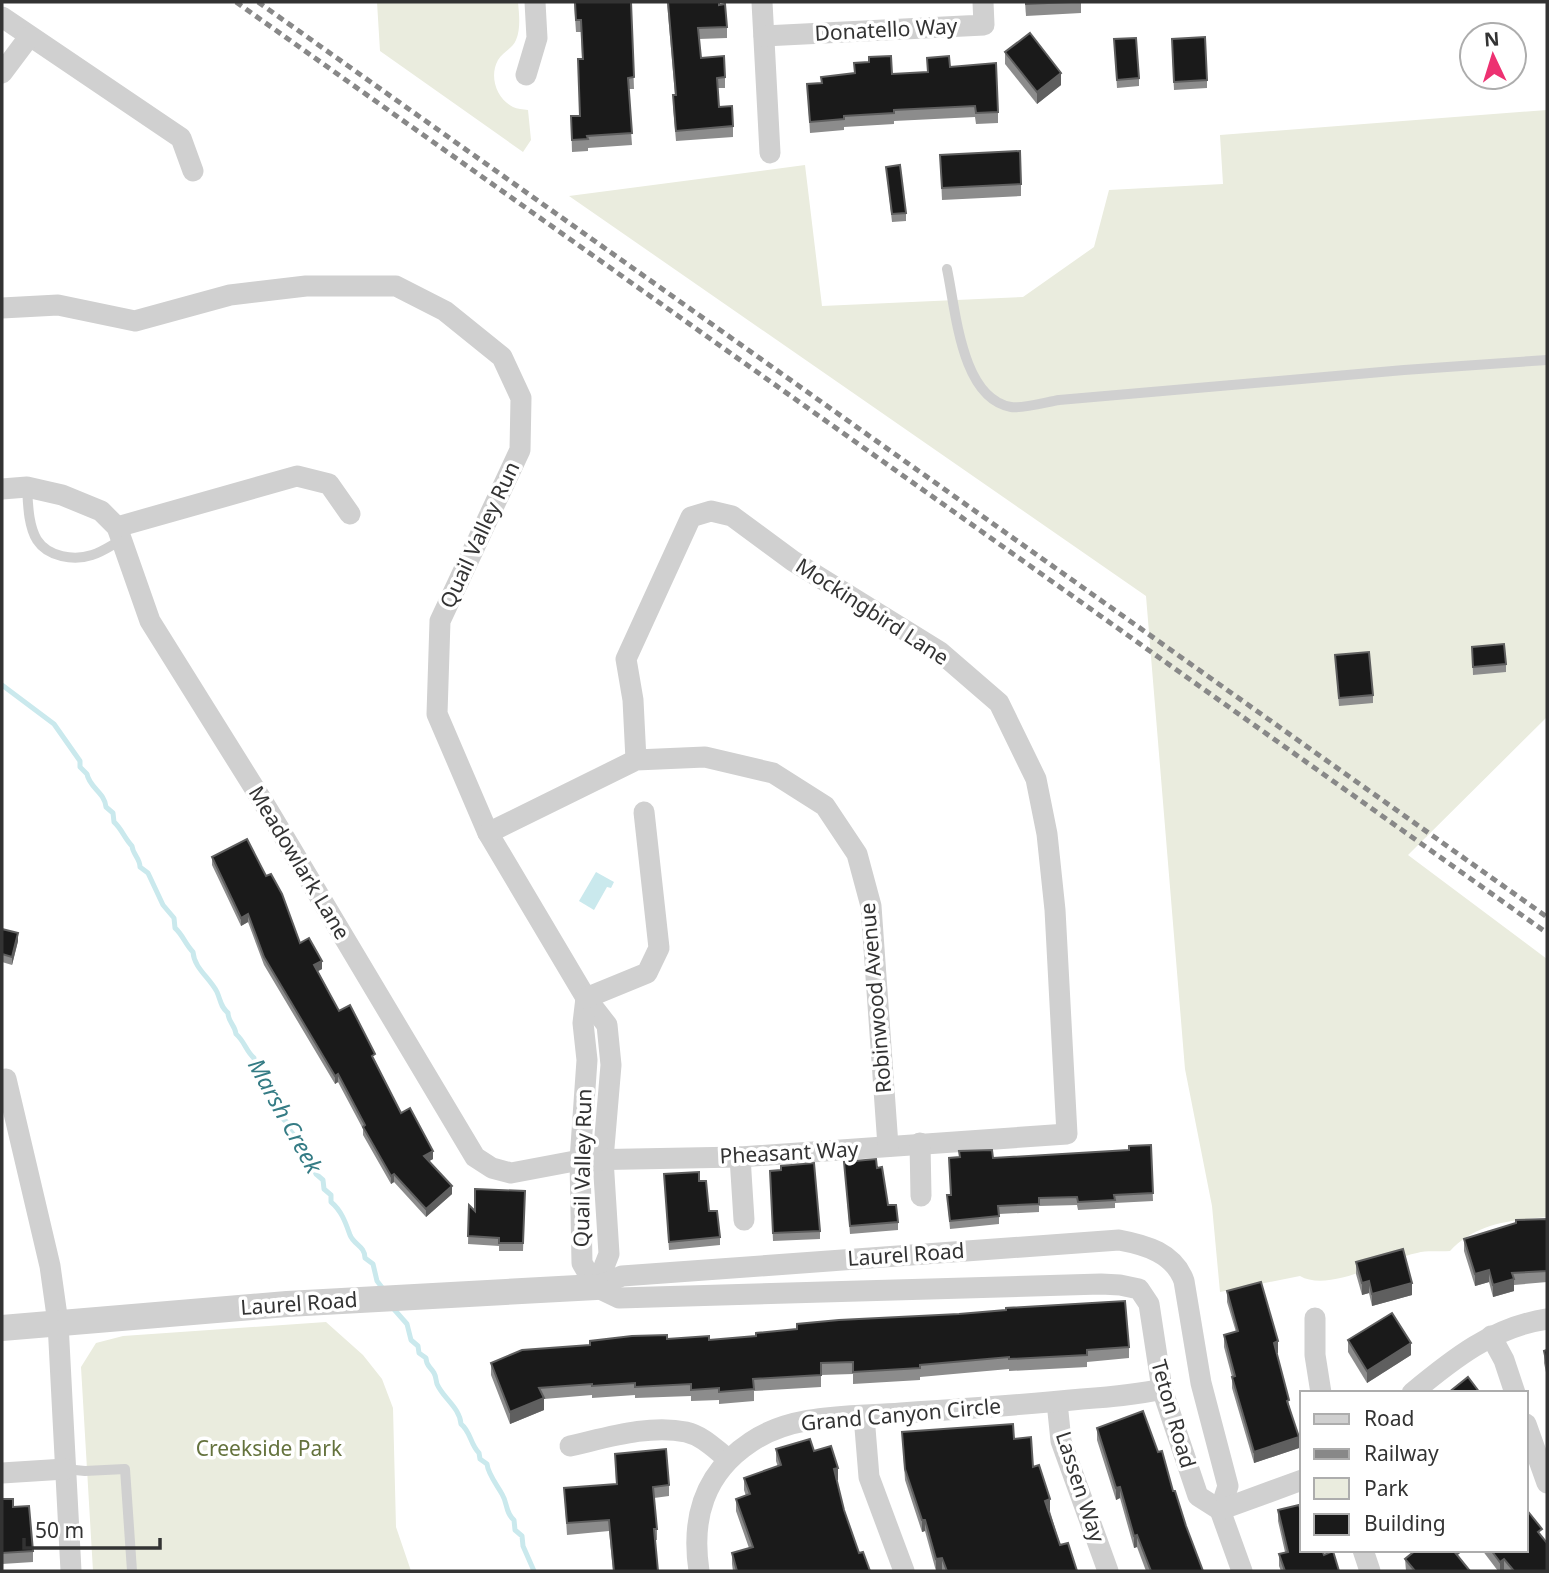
<svg xmlns="http://www.w3.org/2000/svg" width="1549" height="1573" font-family="'Noto Sans',sans-serif">
<rect width="100%" height="100%" fill="#fff"/>
<g fill="#eaecde">
<path d="M377,2H518C519,14 521,28 516,40C513,48 503,52 498,60C489,76 496,98 513,107C517,109 523,109 528,110L531,140L523,152L380,51Z"/>
<path d="M1547,110V717L1408,855L1547,959V1217C1512,1220 1476,1223 1450,1251C1439,1252 1427,1250 1417,1253C1386,1259 1329,1293 1300,1276L1220,1292L1212,1206L1185,1069L1146,596L569,196L805,165L822,306L1023,297L1094,247L1109,190L1223,184L1220,135Z"/>
<path d="M326,1322L363,1355L382,1379L393,1408L396,1527L411,1571H93L81,1367L96,1343L123,1336Z"/>
</g>
<path fill="#cae9ed" d="M596,872L614,882L611,888L607,887L594,910L579,901Z"/>
<g fill="none" stroke-linecap="round" stroke-linejoin="round">
<g stroke="#cae9ed" stroke-width="5">
<path d="M2,685L54,724L80,761V767L87,774C89,787 105,793 106,807L113,813L114,822C122,829 124,838 132,846C133,855 140,858 140,867L148,873L163,905L174,918L175,928C183,935 185,944 193,952C194,968 210,978 217,992C221,1001 220,1006 228,1013C228,1022 235,1025 236,1034C245,1042 246,1051 254,1058L255,1068L262,1074C263,1083 270,1086 270,1095L277,1102L282,1118L289,1124V1129L304,1147L316,1174L323,1180L324,1189L331,1195V1202C342,1211 346,1224 350,1235C354,1245 365,1246 365,1258L373,1264L377,1281L384,1290"/>
<path d="M392,1307L407,1324L411,1340L418,1346L419,1353L426,1358C426,1366 430,1366 434,1373C436,1376 436,1381 437,1384C443,1398 460,1408 461,1424C471,1432 470,1444 479,1453L480,1459L487,1464C488,1474 497,1485 502,1494C508,1504 505,1512 514,1520L515,1530L522,1536L523,1546L534,1571"/>
</g>
<g stroke="#d0d0d0" stroke-width="10">
<path d="M947,269C956,311 961,398 1011,407C1022,409 1047,402 1059,400L1404,370L1547,360"/>
<path d="M27,487C28,503 28,525 37,540C48,557 74,561 92,555C102,552 112,545 121,540"/>
<path d="M65,1469L85,1471L125,1469L132,1571"/>
</g>
<g stroke="#d0d0d0" stroke-width="21">
<path d="M762,2L770,153"/>
<path d="M2,17L181,138L193,171"/>
<path d="M764,36L984,25L983,2"/>
<path d="M2,73L29,37"/>
<path d="M526,75L537,38L535,2"/>
<path d="M2,308L58,305L135,321L230,295L306,286H396L445,311L502,357L521,398L520,450L440,621L437,714L488,833L586,998L607,1025L611,1065L603,1159L609,1254L596,1287"/>
<path d="M2,489L27,487L62,495L101,511L117,527L150,621L268,810L475,1157L492,1168L511,1173L580,1160L740,1157L1067,1134L1055,910L1047,834L1036,779L999,703L940,652L793,561L732,516L711,511L691,517L626,659L633,700L636,760"/>
<path d="M117,527L297,476L329,484L350,514"/>
<path d="M488,833L636,760L705,757L773,773L825,806L857,854L871,906L888,1146"/>
<path d="M586,998L583,1023L587,1060L580,1160L582,1263L596,1287"/>
<path d="M586,998L647,973L659,948L644,812"/>
<path d="M6,1079L50,1266L58,1323L71,1571"/>
<path d="M920,1143L921,1196"/>
<path d="M740,1157L744,1220"/>
<path d="M596,1287L622,1276L1119,1240C1146,1245 1174,1253 1184,1281L1201,1383L1228,1486L1220,1510L1242,1571"/>
<path d="M596,1287L619,1298L1101,1284L1120,1285L1139,1289L1149,1304L1162,1389L1198,1496L1220,1510"/>
<path d="M1315,1318V1355L1321,1393"/>
<path d="M1491,1336L1504,1360L1515,1393"/>
<path d="M1412,1393C1453,1359 1493,1327 1547,1319"/>
<path d="M1057,1402L1061,1441L1108,1571"/>
<path d="M864,1416L869,1477L904,1571"/>
<path d="M1526,1424L1547,1483"/>
<path d="M570,1446C606,1438 649,1424 686,1432C703,1436 715,1449 728,1459"/>
<path d="M2,1473L65,1469"/>
<path d="M1220,1510L1302,1480"/>
<path d="M1363,1550L1370,1571"/>
<path d="M699,1571C691,1518 704,1473 751,1442C793,1413 853,1417 901,1413C962,1409 1022,1405 1082,1399C1109,1397 1136,1395 1162,1389"/>
</g>
<path stroke="#d0d0d0" stroke-width="26" d="M2,1328L287,1304L596,1287"/>
<g stroke="#888" stroke-width="5" stroke-dasharray="7 5" stroke-linecap="butt">
<path d="M236,2L1547,933"/>
<path d="M258,2L1547,917"/>
</g>
</g>
<g fill="#8c8c8c">
<path d="M574,2H631L634,89H628L632,145L588,148V151L572,152L571,116H580L582,59L581,32H576Z"/>
<path d="M667,2H719L727,27V38L699,39L701,58L725,77V88H718L719,107L733,126V137L676,141L673,106V95H675Z"/>
<path d="M1025,2H1081V13L1026,16Z"/>
<path d="M1114,39L1139,78V86L1117,88Z"/>
<path d="M1172,47L1207,80V88L1174,90Z"/>
<path d="M1005,52L1061,85L1037,104L1005,64Z"/>
<path d="M950,67L998,112V123L976,124L975,117L894,121V124L844,127V130L810,133L807,84L821,83V77L928,72Z"/>
<path d="M940,155L1021,184V196L942,200Z"/>
<path d="M886,167L906,213V221L892,222Z"/>
<path d="M1472,647L1506,664V672L1473,675Z"/>
<path d="M1335,655L1373,695V703L1339,706Z"/>
<path d="M212,857L300,943L322,969L318,971L339,1011L375,1062L401,1113L433,1159L429,1161L452,1194L426,1217L394,1182L391,1184L363,1135V1129L338,1082L335,1084L264,965L248,922L241,926L212,865Z"/>
<path d="M2,929L18,941L12,965L2,962Z"/>
<path d="M1151,1145L1153,1201L1115,1203V1208L1078,1210L1077,1205L1039,1206V1212L999,1214V1224L950,1229L947,1195H950L993,1158L1129,1150Z"/>
<path d="M844,1162L877,1168L888,1205L898,1222V1230L850,1234Z"/>
<path d="M770,1171L820,1231V1239L773,1241Z"/>
<path d="M664,1174L699,1181L709,1211L720,1237V1245L669,1250Z"/>
<path d="M525,1191L523,1251H499V1246L468,1244L469,1205L475,1211Z"/>
<path d="M1547,1219V1282L1514,1285V1291L1493,1297L1489,1282L1475,1286L1464,1251V1239Z"/>
<path d="M1356,1262L1412,1295L1372,1306L1369,1293L1362,1295L1356,1274Z"/>
<path d="M1227,1291L1278,1353H1277L1299,1448L1254,1463L1232,1388V1377L1224,1347V1335L1236,1332L1227,1302Z"/>
<path d="M667,1339L1129,1347V1358L1087,1362V1367L1009,1371V1369L920,1377V1380L853,1384V1374L821,1375V1387L754,1391V1401L719,1404V1400L691,1401V1396L635,1398V1395L592,1398V1395L544,1399V1410L510,1424L491,1375V1363Z"/>
<path d="M1348,1340L1411,1355L1367,1383L1348,1352Z"/>
<path d="M1547,1350V1377L1544,1363V1351Z"/>
<path d="M1097,1428L1173,1491L1203,1571H1146L1137,1547L1134,1548L1120,1498L1116,1500L1097,1440Z"/>
<path d="M902,1432L1014,1439L1033,1467L1050,1511L1060,1545L1077,1571H942V1570L936,1571L925,1531L922,1532L905,1480Z"/>
<path d="M776,1449L814,1451L838,1480H837L844,1510L859,1553L870,1571H733L732,1564V1553L749,1548L736,1511V1499L746,1496L744,1490V1478L778,1467L776,1461Z"/>
<path d="M615,1454L669,1485V1496L654,1498L657,1529V1540H655L658,1571H613L609,1531L567,1535L564,1488L616,1484Z"/>
<path d="M2,1499L13,1507L33,1551V1562L2,1564Z"/>
<path d="M1278,1510L1302,1514L1324,1555L1339,1571H1281L1279,1566V1554L1285,1552L1278,1521Z"/>
<path d="M1542,1537L1547,1571H1504V1570L1498,1571L1482,1550H1526Z"/>
<path d="M1413,1550H1460V1553L1457,1555L1470,1571H1406L1405,1559L1414,1552Z"/>
</g>
<g fill="#5f5f5f">
<path d="M1061,73V85L1037,104V92Z"/>
<path d="M248,914V922L241,926V918Z"/>
<path d="M18,933V941L12,965V957Z"/>
<path d="M322,961V969L314,973V965Z"/>
<path d="M338,1074V1082L335,1084V1076Z"/>
<path d="M433,1151V1159L424,1164V1156Z"/>
<path d="M394,1174V1182L391,1184V1176Z"/>
<path d="M452,1186V1194L426,1217V1209Z"/>
<path d="M1489,1270V1282L1475,1286V1274Z"/>
<path d="M1514,1279V1291L1493,1297V1285Z"/>
<path d="M1369,1281V1293L1362,1295V1283Z"/>
<path d="M1412,1283V1295L1372,1306V1294Z"/>
<path d="M1278,1341V1353L1274,1354V1343Z"/>
<path d="M1411,1343V1355L1367,1383V1371Z"/>
<path d="M544,1398V1410L510,1424V1412Z"/>
<path d="M1299,1437V1448L1254,1463V1452Z"/>
<path d="M838,1468V1480L834,1481V1469Z"/>
<path d="M1120,1487V1498L1116,1500V1488Z"/>
<path d="M1050,1499V1511L1045,1512V1501Z"/>
<path d="M922,1520H925V1531L922,1532Z"/>
<path d="M1137,1535V1547L1134,1548V1536Z"/>
<path d="M1452,1550H1460V1553L1452,1560Z"/>
<path d="M942,1558V1570L936,1571V1559Z"/>
<path d="M1504,1559V1570L1500,1571V1562Z"/>
</g>
<g fill="#1a1a1a" stroke="#5f5f5f" stroke-width="2">
<path d="M575,2H631L634,77L628,78L632,133L587,136L588,139L572,140L571,116H580L578,59H583L581,20H576Z"/>
<path d="M668,2H719V5L725,4L727,27L698,28L701,58L724,56L725,77L717,78L719,107L732,106L733,126L676,131L673,95H676Z"/>
<path d="M1026,2H1071L1026,4Z"/>
<path d="M1030,33L1061,73L1037,92L1005,52Z"/>
<path d="M1205,37L1207,80L1174,82L1172,39Z"/>
<path d="M1136,38L1139,78L1117,80L1114,39Z"/>
<path d="M891,56L892,74L928,72L927,58L949,56L950,67L996,63L998,112L976,113L975,106L894,110V113L844,116V119L810,122L807,84L822,83L821,77L855,73L854,63L869,62V57Z"/>
<path d="M1020,151L1021,184L942,188L940,155Z"/>
<path d="M900,165L906,213L892,214L886,167Z"/>
<path d="M1504,644L1506,664L1473,667L1472,647Z"/>
<path d="M1369,652L1373,695L1339,698L1335,655Z"/>
<path d="M247,839L266,876L271,874L282,894L300,943L309,938L322,961L314,965L339,1011L350,1005L375,1054L372,1056L401,1113L410,1108L433,1151L424,1156L452,1186L426,1209L394,1174L391,1176L363,1127L365,1125L338,1074L335,1076L264,957L248,914L241,918L212,857Z"/>
<path d="M2,929L18,933L12,957L2,954Z"/>
<path d="M1151,1145L1153,1193L1114,1195L1115,1200L1078,1202L1077,1197L1039,1198V1204L998,1206L999,1216L950,1221L947,1195H951L949,1158L960,1157L959,1151L992,1150L993,1158L1129,1150V1146Z"/>
<path d="M876,1159L877,1168L882,1167L888,1205H896L898,1222L850,1226L844,1162Z"/>
<path d="M814,1163L820,1231L773,1233L770,1171L781,1170V1166Z"/>
<path d="M699,1172V1181H706L709,1211H717L720,1237L669,1242L664,1174Z"/>
<path d="M475,1189L525,1191L523,1243H499V1238L468,1236L469,1205L475,1211Z"/>
<path d="M1547,1219V1271L1512,1273L1514,1279L1493,1285L1489,1270L1475,1274L1464,1239L1516,1223V1220Z"/>
<path d="M1403,1249L1412,1283L1372,1294L1369,1281L1362,1283L1356,1262Z"/>
<path d="M1261,1282L1278,1341L1274,1343L1289,1400L1287,1401L1299,1437L1254,1452L1232,1377L1235,1376L1224,1335L1238,1331L1227,1291Z"/>
<path d="M1125,1301L1129,1347L1087,1350V1355L1009,1359V1357L920,1365V1368L853,1372V1362L821,1363V1375L753,1379L754,1389L719,1392V1388L691,1390V1384L635,1387V1383L592,1386V1384L539,1388L544,1398L510,1412L491,1363L522,1350L590,1345V1341L632,1336L667,1335V1339L709,1336V1340L756,1336V1333L797,1329V1324L839,1320L959,1314L1006,1310V1308Z"/>
<path d="M1392,1313L1411,1343L1367,1371L1348,1340Z"/>
<path d="M1547,1350V1365L1544,1351Z"/>
<path d="M1468,1377L1480,1393H1448Z"/>
<path d="M1143,1411L1158,1452L1162,1451L1173,1491H1175L1186,1526L1203,1571H1151L1137,1535L1134,1536L1120,1487L1116,1488L1097,1428Z"/>
<path d="M1013,1424L1014,1439L1031,1437L1033,1467L1039,1465L1050,1499L1045,1501L1060,1545L1068,1543L1077,1571H947L942,1558L936,1559L925,1520H922L905,1469L902,1432Z"/>
<path d="M810,1439L814,1451L831,1446L838,1468L834,1469L844,1510L859,1553L863,1552L870,1571H737L732,1553L753,1547L736,1499L750,1494L744,1478L781,1465L776,1449Z"/>
<path d="M666,1449L669,1485L653,1487L657,1529H654L658,1571H614L609,1520L567,1523L564,1488L617,1484L615,1454Z"/>
<path d="M2,1499H13V1507L29,1506L33,1551L2,1553Z"/>
<path d="M1299,1505L1302,1514V1550H1322L1324,1555L1333,1551L1339,1571H1285L1279,1554L1288,1552L1278,1510Z"/>
<path d="M1526,1509L1542,1529L1538,1532L1547,1543V1571H1514L1504,1559L1500,1562L1491,1550H1526Z"/>
<path d="M1416,1550H1453L1470,1571H1415L1405,1559Z"/>
</g>
<g text-anchor="middle" stroke-width="7" stroke-linejoin="round" paint-order="stroke">
<g font-size="21" fill="#333" stroke="#fff">
<text transform="translate(886 30) rotate(-3)" y="7">Donatello Way</text>
<text transform="translate(480 535) rotate(-65)" y="7">Quail Valley Run</text>
<text transform="translate(872 612) rotate(33)" y="7">Mockingbird Lane</text>
<text transform="translate(299 863) rotate(59)" y="7">Meadowlark Lane</text>
<text transform="translate(876 998) rotate(-95)" y="7">Robinwood Avenue</text>
<text transform="translate(789 1153) rotate(-3)" y="7">Pheasant Way</text>
<text transform="translate(583 1168) rotate(-89)" y="7">Quail Valley Run</text>
<text transform="translate(906 1255) rotate(-4)" y="7">Laurel Road</text>
<text transform="translate(299 1304) rotate(-4)" y="7">Laurel Road</text>
<text transform="translate(1173 1414) rotate(74)" y="7">Teton Road</text>
<text transform="translate(901 1415) rotate(-5)" y="7">Grand Canyon Circle</text>
<text transform="translate(1080 1487) rotate(72)" y="7">Lassen Way</text>
</g>
<g font-size="21" fill="#64723d" stroke="#fff">
<text x="269" y="1456">Creekside Park</text>
</g>
<g font-size="23" font-style="italic" fill="#357c85" stroke="#fff">
<text transform="translate(285 1116) rotate(61)" y="8">Marsh Creek</text>
</g>
</g>
<rect width="1549" height="1573" fill="none" stroke="#333333" stroke-width="7"/>
<rect x="1300" y="1391" width="228" height="161" fill="#ffffff" stroke="#adadad" stroke-width="2"/>
<rect x="1314" y="1414" width="35" height="10" fill="#d0d0d0" stroke="#adadad" stroke-width="2"/>
<text x="1364" y="1426" font-size="21" fill="#333333">Road</text>
<rect x="1314" y="1449" width="35" height="10" fill="#888888" stroke="#adadad" stroke-width="2"/>
<text x="1364" y="1461" font-size="21" fill="#333333">Railway</text>
<rect x="1314" y="1478" width="35" height="21" fill="#eaecde" stroke="#adadad" stroke-width="2"/>
<text x="1364" y="1496" font-size="21" fill="#333333">Park</text>
<rect x="1314" y="1514" width="35" height="21" fill="#1a1a1a" stroke="#adadad" stroke-width="2"/>
<text x="1364" y="1531" font-size="21" fill="#333333">Building</text>
<g transform="translate(1493 56) rotate(356)"><circle r="33" fill="#ffffff" stroke="#adadad" stroke-width="2"/>
<path d="M0-5L12 26L0 18L-12 26Z" fill="#ed3171"/>
<text y="-10" font-size="19" font-weight="bold" text-anchor="middle" fill="#333333">N</text>
</g>
<path d="M24 1538v10h136v-10" fill="none" stroke="#333333" stroke-width="3.5"/>
<text x="35" y="1538" font-size="21" fill="#333333" stroke="#ffffff" stroke-width="5" paint-order="stroke">50 m</text>
</svg>
